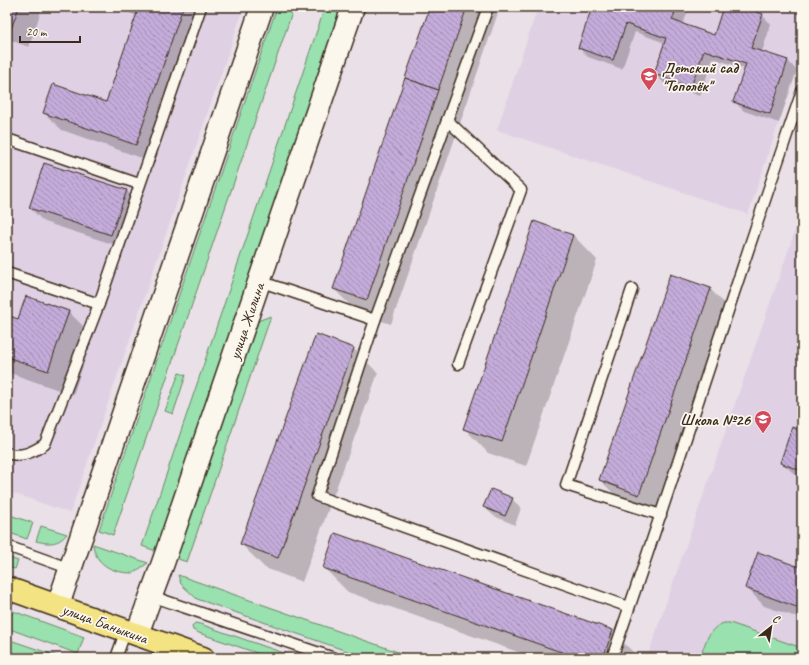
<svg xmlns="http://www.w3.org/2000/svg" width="809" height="665" font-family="Caveat,sans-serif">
<defs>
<pattern id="building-back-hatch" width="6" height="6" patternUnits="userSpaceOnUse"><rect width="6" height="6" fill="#c4acda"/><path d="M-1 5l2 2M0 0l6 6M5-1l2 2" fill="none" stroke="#a08cb0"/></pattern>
</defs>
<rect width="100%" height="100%" fill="#eae0e7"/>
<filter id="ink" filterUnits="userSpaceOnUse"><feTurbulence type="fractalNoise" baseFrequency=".025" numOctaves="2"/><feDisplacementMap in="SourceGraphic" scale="8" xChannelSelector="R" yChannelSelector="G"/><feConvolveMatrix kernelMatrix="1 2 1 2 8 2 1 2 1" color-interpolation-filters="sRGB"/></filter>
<g filter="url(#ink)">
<g fill="#dfd0e3">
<path d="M7,7H244L70,513L7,491Z"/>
<path d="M538,7H802V53L748,214L497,130Z"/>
<path d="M802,211V658H647Z"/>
</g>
<g fill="#99e1af" stroke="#6a8666">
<path d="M277,7H294L113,535L99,530Z"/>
<path d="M325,7H341L156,551L142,546Z"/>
<path d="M271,316L187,562L175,558L254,326L260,320Z"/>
<path d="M179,373L186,375L173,414L165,411Z"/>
<path d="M7,514L33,523L27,539L7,532Z"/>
<path d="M41,526L67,534C58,545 48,544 36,541Z"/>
<path d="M93,544L148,563L133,573C113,573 95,565 93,544Z"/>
<path d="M7,557L18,561L15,569L7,567Z"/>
<path d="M178,575L415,658H367L197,599L181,584Z"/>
<path d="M13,611L84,637L78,654L7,628Z"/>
<path d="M195,623L200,624L298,658H271L199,633L193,630L192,626Z"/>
<path d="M724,623H730L802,648V658H700C705,644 708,628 724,623Z"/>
<path d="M7,639L63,658H7Z"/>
</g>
<g fill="#0003">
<path d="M7,7H37L41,11L29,47L7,39Z"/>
<path d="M114,7H206L153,162L62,130L44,113L107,104L137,16Z"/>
<path d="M431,7H500L391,324L358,313L334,289Z"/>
<path d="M593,7H689L683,25L714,36L724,7H739L762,15L771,24L762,52L788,61L797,71L779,123L744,111L734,101L745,69L713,58L700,96L664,83L655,74L665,43L635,32L622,69L588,57L579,48Z"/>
<path d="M126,190L140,204L125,248L44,222L30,208Z"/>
<path d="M573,235L597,260L526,466L488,453L464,428Z"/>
<path d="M710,289L734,313L663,518L624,504L600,480Z"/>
<path d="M27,298L69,312L93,336L73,395L7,372V316L19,320Z"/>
<path d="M317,335L354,349L378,373L302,582L265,568L241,544Z"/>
<path d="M802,432V481L781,462Z"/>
<path d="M512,499L521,508L515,525L494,516L484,507Z"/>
<path d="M324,568L612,631L636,655L635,658H535L348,592Z"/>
<path d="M802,569V619L764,606L747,588Z"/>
</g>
<g fill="url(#building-back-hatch)" stroke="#3b2a1e">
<path d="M7,7H19L11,29L7,28Z"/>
<path d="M139,7H183L136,145L43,113L53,84L106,102Z"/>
<path d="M430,7H467L438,90L405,78Z"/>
<path d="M592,7H677L672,20L714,35L723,7H742L763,14L751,48L788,60L770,114L733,102L746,64L704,50L691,87L654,74L666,38L626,24L613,60L578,48Z"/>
<path d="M405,78L438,90L367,300L333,289Z"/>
<path d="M44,163L127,190L111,235L29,208Z"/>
<path d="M534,221L573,235L502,442L463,429Z"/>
<path d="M670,274L711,288L639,495L599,480Z"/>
<path d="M26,296L69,311L48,371L7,357V315L18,319Z"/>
<path d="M316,334L354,348L278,558L240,544Z"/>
<path d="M792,427L802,431V471L780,463Z"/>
<path d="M491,489L513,498L505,516L483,507Z"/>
<path d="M335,533L613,630L603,658H578L323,568Z"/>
<path d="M758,552L802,568V609L745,588Z"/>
</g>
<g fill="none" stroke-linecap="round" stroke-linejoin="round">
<defs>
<g id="service">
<path d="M488,7L375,320L317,496L629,607"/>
<path d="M447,120L521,190L458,364"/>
<path d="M7,139L139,184"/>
<path d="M7,273L99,304"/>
<path d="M259,281L375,320"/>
<path d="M632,289L566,485L661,515"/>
<path d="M7,453C21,458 33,452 45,444L99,304L201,7"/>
<path d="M7,546L71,569"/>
<path d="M151,596L334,658"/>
<path d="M116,658L126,630"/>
<path d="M158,658L163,644"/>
<path d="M612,658C677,470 737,279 802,91"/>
</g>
<g id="secondary">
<path d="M58,605L262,7"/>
<path d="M137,634L163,563L353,7"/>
</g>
<path id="primary" d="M7,588L203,658"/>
</defs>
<use href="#service" stroke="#3b2a1e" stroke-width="13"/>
<use href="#secondary" stroke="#3b2a1e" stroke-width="25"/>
<use href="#primary" stroke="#3b2a1e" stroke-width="25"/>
<use href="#service" stroke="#fbf7ec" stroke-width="10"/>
<use href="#secondary" stroke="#fbf7ec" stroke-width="22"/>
<use href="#primary" stroke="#f4e382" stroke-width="22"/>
</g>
</g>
<defs>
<symbol id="school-pin" viewBox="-11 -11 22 30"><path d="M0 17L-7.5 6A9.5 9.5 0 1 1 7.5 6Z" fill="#d1495b" stroke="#fbf7ec"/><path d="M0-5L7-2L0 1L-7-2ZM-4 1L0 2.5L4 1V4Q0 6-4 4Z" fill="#fff"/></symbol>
</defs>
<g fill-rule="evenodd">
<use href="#school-pin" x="639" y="66" width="20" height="27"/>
<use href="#school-pin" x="753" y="409" width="20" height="27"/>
</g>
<g text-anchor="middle" stroke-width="3.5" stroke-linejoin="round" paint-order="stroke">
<g font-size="16" font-weight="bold" fill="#3b2a1e" stroke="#fbf7ec" text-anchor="start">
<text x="662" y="73">Детский сад<tspan x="662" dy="18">"Тополёк"</tspan></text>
<text x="750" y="425" text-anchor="end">Школа №26</text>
</g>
<g font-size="16" fill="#3b2a1e" stroke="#fbf7ec">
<text transform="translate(246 321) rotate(-71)" y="6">улица Жилина</text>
<text transform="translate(105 623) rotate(20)" y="6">улица Баныкина</text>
</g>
</g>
<rect width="809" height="665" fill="none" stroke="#fbf7ec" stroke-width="24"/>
<rect x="12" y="12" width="785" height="641" fill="none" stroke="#3b2a1e" stroke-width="1.5" filter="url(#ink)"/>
<g transform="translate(771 627) rotate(30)" stroke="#fbf7ec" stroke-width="3" paint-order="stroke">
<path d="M0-3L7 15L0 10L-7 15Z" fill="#3b2a1e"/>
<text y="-6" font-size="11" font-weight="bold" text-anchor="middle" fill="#3b2a1e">С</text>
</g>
<path d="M20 36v6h60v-6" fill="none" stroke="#3b2a1e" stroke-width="2"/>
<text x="26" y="36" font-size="12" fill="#3b2a1e" stroke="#fbf7ec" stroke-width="3" paint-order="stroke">20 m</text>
</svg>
